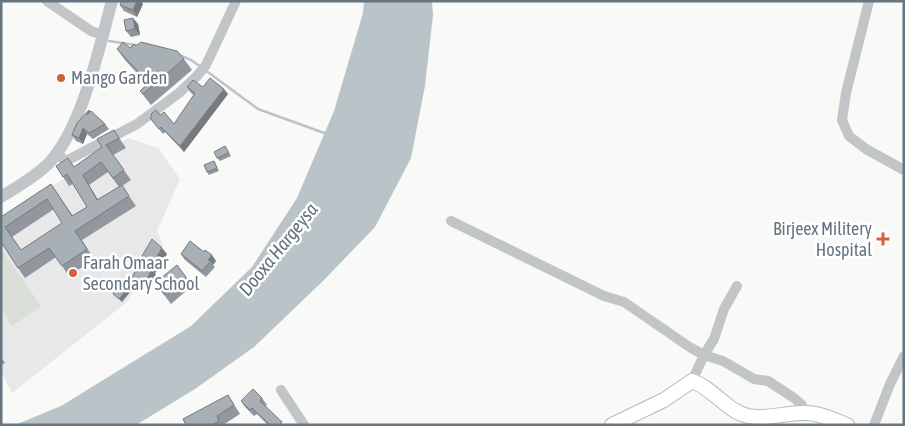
<svg xmlns="http://www.w3.org/2000/svg" width="905" height="426" font-family="'Asap Condensed',sans-serif">
<rect width="100%" height="100%" fill="#f9f9f7"/>
<path fill="#e7e8e7" d="M128,138L158,148L180,179L157,231L163,245L127,302L12,393L1,372V219Z"/>
<path fill="#d9ded7" d="M1,249L41,306L12,326L1,309Z"/>
<path fill="#bac4c8" d="M364,1H432L433,15L425,86L411,158L375,227L324,280L254,347L195,389L136,425H15L61,406L191,326L252,267L297,198L334,111L363,13Z"/>
<g fill="none" stroke-linecap="round" stroke-linejoin="round">
<g stroke="#bac4c8" stroke-width="2.5">
<path d="M109,41L135,45"/>
<path d="M179,55L191,60L201,67"/>
<path d="M205,70L258,109L327,134"/>
</g>
<defs>
<path id="secondary" d="M612,425L664,400L692,381C713,388 726,411 748,416C768,420 786,412 806,413C820,413 834,420 847,425"/>
</defs>
<use href="#secondary" stroke="#b3b9bd" stroke-width="16"/>
<g stroke="#c1c5c8" stroke-width="10">
<path d="M47,1L91,31L103,35"/>
<path d="M869,1L846,93L842,120L849,136L866,149L904,170"/>
<path d="M57,154L66,161L137,124L179,93L197,76L206,65L236,1"/>
<path d="M451,221L604,296L624,302L691,348L704,355L692,381"/>
<path d="M737,286L724,309L714,339L704,355L723,361L754,379L768,381L794,398L801,404L806,413"/>
<path d="M281,390L304,425"/>
<path d="M874,425L890,384L904,356"/>
</g>
<path stroke="#c1c5c8" stroke-width="12" d="M1,197C17,187 35,177 48,164C82,129 99,48 112,1"/>
<use href="#secondary" stroke="#fff" stroke-width="14"/>
</g>
<g fill="#91979c" fill-rule="evenodd">
<path d="M143,4L137,17L124,11L120,5Z"/>
<path d="M138,24L140,35L131,37L126,31Z"/>
<path d="M130,48L184,59L192,70L151,105L140,91L147,84L125,60L117,49Z"/>
<path d="M187,87H203L228,94L184,152L165,132L163,134L150,118L160,115L174,124L194,95L191,93Z"/>
<path d="M89,110L105,124L109,129L93,139L87,134L83,144L76,141L72,135Z"/>
<path d="M114,130L126,148L113,155L131,180L122,186L136,206L82,240L94,259L69,276L56,257L25,278L18,268L1,217L51,184L73,216L87,207L73,184L69,186L56,166L74,167L102,147ZM108,172L119,187L98,200L89,185ZM54,209L62,223L21,250L12,237Z"/>
<path d="M225,146L231,156L220,161L217,158Z"/>
<path d="M214,161L219,171L209,175L207,172Z"/>
<path d="M204,252L216,261L213,265L215,267L206,277L185,260L181,254Z"/>
<path d="M167,254L155,273L156,276L149,290L137,283L132,277L143,257L142,256Z"/>
<path d="M186,277L192,286L171,304L155,283Z"/>
<path d="M1,357L5,363L1,365Z"/>
<path d="M228,395L240,414L223,425H186Z"/>
<path d="M262,398L267,405L265,406L283,425H268L257,414L254,416L245,407L241,401Z"/>
</g>
<g fill="#767b7f">
<path d="M137,1H141L143,4L137,17L133,10Z"/>
<path d="M133,18L138,24L140,35L135,29Z"/>
<path d="M224,89L228,94L184,152L180,146Z"/>
<path d="M83,128L87,134L83,144L79,138Z"/>
<path d="M83,175L104,210L97,200Z"/>
<path d="M162,248L167,254L155,273L156,276L149,290L145,283L150,268Z"/>
<path d="M212,255L216,261L213,265L211,261L208,260Z"/>
<path d="M128,288L131,291L122,302L119,299Z"/>
</g>
<g fill="#a9b0b5" stroke="#767b7f" fill-rule="evenodd">
<path d="M121,1H137L133,10L120,5Z"/>
<path d="M133,18L135,29L126,31L124,20Z"/>
<path d="M123,42L130,48L133,45H137L141,42L177,51L184,59L143,94L140,91L149,83L117,49Z"/>
<path d="M210,78L224,89L180,146L161,127L159,129L150,118L152,116L151,114L156,110L160,115L164,112L174,124L195,93L187,87L193,80L203,87Z"/>
<path d="M89,110L87,115L91,111L105,124L89,133L83,128L79,138L72,135L77,123Z"/>
<path d="M114,130L119,138L106,145L124,170L113,178L101,162L83,175L97,200L122,185L129,196L75,231L87,249L62,266L49,248L18,268L1,242V217L51,184L72,216L87,207L67,174L63,177L56,166L68,158L74,167L102,147L97,139ZM47,199L62,223L21,250L5,227Z"/>
<path d="M225,146L229,153L217,158L214,152Z"/>
<path d="M214,161L217,168L207,172L204,165Z"/>
<path d="M152,239L162,248L150,268L152,269L145,283L132,277L143,257L142,256Z"/>
<path d="M190,241L204,252L205,250L212,255L208,260L211,261L202,271L181,254Z"/>
<path d="M177,265L186,277L164,294L155,283Z"/>
<path d="M121,282L128,288L119,299L113,294Z"/>
<path d="M253,389L262,398L260,401L282,422L279,425H270L252,408L250,410L241,401Z"/>
<path d="M228,395L234,405L217,416L219,421L212,425H186L183,419Z"/>
</g>
<g fill="#d55f3c" stroke="#fff" stroke-width="2">
<circle cx="61" cy="78" r="5"/>
<path d="M880.5 231.5h5v5h5v5h-5v5h-5v-5h-5v-5h5z"/>
<circle cx="73" cy="273" r="5"/>
</g>
<g text-anchor="middle" stroke-width="5" stroke-linejoin="round" paint-order="stroke">
<g font-size="18" fill="#66757f" stroke="#fff" text-anchor="start">
<text x="71" y="84">Mango Garden</text>
<text x="872" y="235" text-anchor="end">Birjeex Militery<tspan x="872" dy="21">Hospital</tspan></text>
<text x="83" y="269">Farah Omaar<tspan x="83" dy="21">Secondary School</tspan></text>
</g>
<g font-size="19" font-style="italic" fill="#617379" stroke="#fff">
<text transform="translate(278 249) rotate(-51)" y="7">Dooxa Hargeysa</text>
</g>
</g>
<rect width="905" height="426" fill="none" stroke="#66757f" stroke-width="5"/>
</svg>
